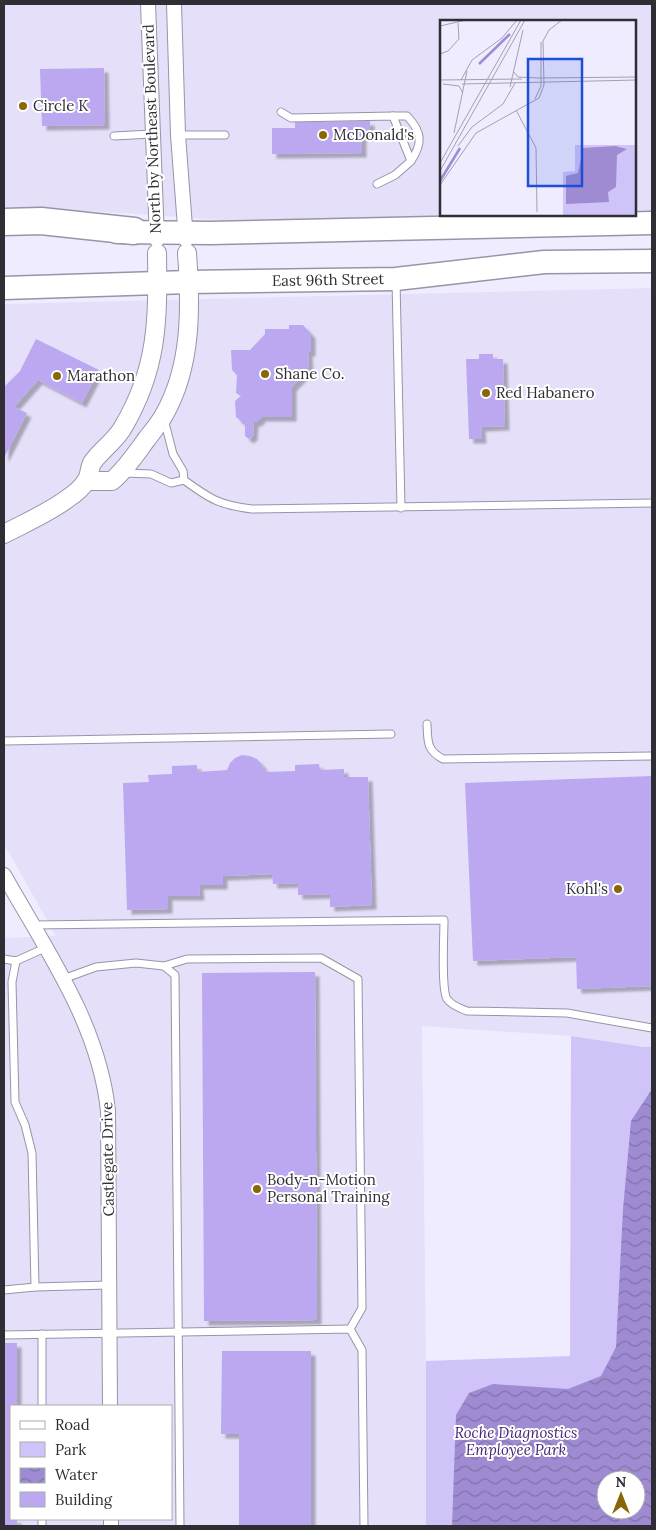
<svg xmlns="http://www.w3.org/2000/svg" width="656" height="1530" font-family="Lora,serif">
<defs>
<pattern id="water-waves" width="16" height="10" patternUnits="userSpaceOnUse" patternTransform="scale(1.25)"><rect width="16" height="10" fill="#9e8bd2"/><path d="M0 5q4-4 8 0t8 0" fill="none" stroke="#8172ab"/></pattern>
<filter id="shadow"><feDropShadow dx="4.5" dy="4.5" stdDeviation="1" flood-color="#0004"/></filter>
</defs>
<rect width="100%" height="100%" fill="#f0ecff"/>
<g fill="#e5dffa" fill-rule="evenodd">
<path d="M4,4H652V213L635,214V21H441V215H543L220,220L91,211L4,207Z"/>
<path d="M652,288V1047H644L571,1036L422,1026L426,1361V1526H4V938L56,936L4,844V304ZM11,1406H171V1519H11Z"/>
</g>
<path fill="#d0c3f8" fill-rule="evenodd" d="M571,1036L644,1047H652V1526H426V1361L570,1356ZM606,1480H636V1510H606Z"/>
<path fill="url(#water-waves)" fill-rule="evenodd" d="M652,1089V1526H452L456,1415L469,1393L493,1384L568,1389L601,1376L616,1347L623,1209L631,1121ZM606,1480H636V1510H606Z"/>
<g fill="#bba8f1" filter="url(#shadow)">
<path d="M104,68L105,125L42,126L40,69Z"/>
<path d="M370,121V134H362V153L272,154V128H295V122Z"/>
<path d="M289,325H303L311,334V352H308L309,369L292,387V417H262L257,422H254L253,436L249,439L245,436V422H242L236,417L235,401L241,396L236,393L237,375L232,370L231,350H250L265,334V329H289Z"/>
<path d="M36,339L99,370L82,403L38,380L14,407L27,413L4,458V387L20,371Z"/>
<path d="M479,354H493V359H503L505,426L481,427L482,439H469L466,359H479Z"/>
<path d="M242,755L250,756L257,759L262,765L265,772L295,771V765L319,764L320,770L344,769V777H368L372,905L330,907V894L298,895V883L273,884L272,874L223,876V885H199L200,896H168V909L127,910L123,783L149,782L148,775L172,774V766L197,765V772L227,770L230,763L235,758Z"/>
<path d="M652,776V986L577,989L576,957L473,961L465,783Z"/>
<path d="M315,972L317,1320L204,1321L202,973Z"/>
<path d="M4,1343H17V1406H11V1519H17V1526H4Z"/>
<path d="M222,1351H311V1526H239V1434H221Z"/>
</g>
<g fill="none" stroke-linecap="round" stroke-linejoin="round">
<defs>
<g id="service">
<path d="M281,112L291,118L393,116L411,161L395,175L377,184"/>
<path d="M393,116H407C422,132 423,143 411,161"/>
<path d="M178,135H225"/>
<path d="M114,136L152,134"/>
<path d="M396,281L401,508"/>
<path d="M164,419L173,454L183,471L184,480C210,499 219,505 252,509L652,503"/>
<path d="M124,473L151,474L171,483L184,480"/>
<path d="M427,724C428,741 426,750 443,759L652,756"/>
<path d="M4,741L391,734"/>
<path d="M34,925L444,920C444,935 441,989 447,999C452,1006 460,1008 467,1011L567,1013L652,1028"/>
<path d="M4,959L16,961L45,948"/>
<path d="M164,966L187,959L321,958L358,979L362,1308L350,1329"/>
<path d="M63,979L96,967L136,963L164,966L175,975L180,1526"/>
<path d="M35,1287L109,1285"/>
<path d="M4,1290L35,1287L32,1153L25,1125L15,1102L12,982L16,961"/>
<path d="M42,1334V1406"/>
<path d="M4,1335L350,1329L362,1350L364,1526"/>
<path d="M42,1519V1526"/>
</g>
<g id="minor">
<path d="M148,4L157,240"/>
<path d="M174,4L178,135L186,240"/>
<path d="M4,875C46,950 99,1024 108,1111L110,1406"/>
<path d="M111,1519V1526"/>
</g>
<g id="tertiary">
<path d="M87,481H112C126,469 135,455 146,440C152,432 159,424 164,415C192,366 191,307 187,253"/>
<path d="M4,534C25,523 48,513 67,499C73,495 82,488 86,481C90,476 89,469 92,463C100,451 114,442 122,429C158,369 158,321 157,253"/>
</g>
<g id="primary">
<path d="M117,232L211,233L652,223"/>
<path d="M4,288L189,282L396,279L544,262L652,261"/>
</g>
<path id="motorway" d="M4,222L41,221L134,231"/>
</defs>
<use href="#service" stroke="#9894a6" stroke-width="9"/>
<use href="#minor" stroke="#9894a6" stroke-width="16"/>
<use href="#tertiary" stroke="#9894a6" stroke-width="20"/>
<use href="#primary" stroke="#9894a6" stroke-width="25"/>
<use href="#motorway" stroke="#9894a6" stroke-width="29"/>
<use href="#service" stroke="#fff" stroke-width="7"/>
<use href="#minor" stroke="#fff" stroke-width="14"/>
<use href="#tertiary" stroke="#fff" stroke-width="18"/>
<use href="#primary" stroke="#fff" stroke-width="22"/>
<use href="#motorway" stroke="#fff" stroke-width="26"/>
</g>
<g fill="#896704" stroke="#fff" stroke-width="2">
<circle cx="23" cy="106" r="5"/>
<circle cx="323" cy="135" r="5"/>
<circle cx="265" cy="374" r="5"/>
<circle cx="57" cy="376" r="5"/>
<circle cx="486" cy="393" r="5"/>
<circle cx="618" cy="889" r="5"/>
<circle cx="257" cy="1189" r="5"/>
</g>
<g text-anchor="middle" stroke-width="4" stroke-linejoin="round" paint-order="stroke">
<g font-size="15" fill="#2f2e35" stroke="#fff" text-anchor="start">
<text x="33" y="111">Circle K</text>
<text x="333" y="140">McDonald's</text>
<text x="275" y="379">Shane Co.</text>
<text x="67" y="381">Marathon</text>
<text x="496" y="398">Red Habanero</text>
<text x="608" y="894" text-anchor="end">Kohl's</text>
<text x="267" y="1185">Body-n-Motion<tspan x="267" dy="17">Personal Training</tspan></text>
</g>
<g font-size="15" fill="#2f2e35" stroke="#fff">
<text transform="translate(152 129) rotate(-92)" y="5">North by Northeast Boulevard</text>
<text transform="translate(328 280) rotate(-1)" y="5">East 96th Street</text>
<text transform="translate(108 1159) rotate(-91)" y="5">Castlegate Drive</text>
</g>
<g font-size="15" font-style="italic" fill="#442578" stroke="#fff">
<text x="516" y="1438">Roche Diagnostics<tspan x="516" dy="17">Employee Park</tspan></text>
</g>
</g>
<g transform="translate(440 20)">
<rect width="196" height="196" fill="#f0ecff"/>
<path d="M135,125H196V196H123V152L135,151Z" fill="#d0c3f8"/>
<path d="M175,126L187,129L177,135L176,167L168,172L169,182L126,184V156L138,153L143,128Z" fill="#9e8bd2"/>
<path fill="none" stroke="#9e8bd2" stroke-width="2.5" d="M39,44L70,14M0,161L20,128"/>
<path fill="none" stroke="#a3a0ae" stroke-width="1" d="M0,6L26,0M0,34L8,31L19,19L18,3M73,51L78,57L99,58M99,58L197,57M0,60L82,59M21,60L32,40L62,18L77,0M3,64L19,66L23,73M22,64L197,60M70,67L83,10M95,79L101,66V22M76,90L96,128L97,192M14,113L27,51M18,126L32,107L63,84L75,63M0,143L81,0M0,151L85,0M0,165L36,113L99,78L104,65L103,21L109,10L122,0"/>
<path fill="#1d4ed8" fill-opacity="0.15" stroke="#1d4ed8" stroke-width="2.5" d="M88,39H142V166H88Z"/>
<rect width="196" height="196" fill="none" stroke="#2f2e35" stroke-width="2.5"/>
</g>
<rect width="656" height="1530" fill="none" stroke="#2f2e35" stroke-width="10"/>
<rect x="10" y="1405" width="162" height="115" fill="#ffffff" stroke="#acabae"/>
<rect x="20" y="1421" width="25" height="8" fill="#ffffff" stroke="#acabae"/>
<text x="55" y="1430" font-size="15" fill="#2f2e35">Road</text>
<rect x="20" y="1442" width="25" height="15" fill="#d0c3f8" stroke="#acabae"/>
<text x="55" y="1455" font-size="15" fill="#2f2e35">Park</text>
<rect x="20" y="1468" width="25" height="15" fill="url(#water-waves)" stroke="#acabae"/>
<text x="55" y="1480" font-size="15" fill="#2f2e35">Water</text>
<rect x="20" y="1492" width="25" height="15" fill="#bba8f1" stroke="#acabae"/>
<text x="55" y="1505" font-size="15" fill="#2f2e35">Building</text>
<g transform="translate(621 1495)"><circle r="24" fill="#ffffff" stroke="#acabae"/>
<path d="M0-4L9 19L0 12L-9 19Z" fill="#896704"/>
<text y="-8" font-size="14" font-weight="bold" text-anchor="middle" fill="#2f2e35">N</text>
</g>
</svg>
